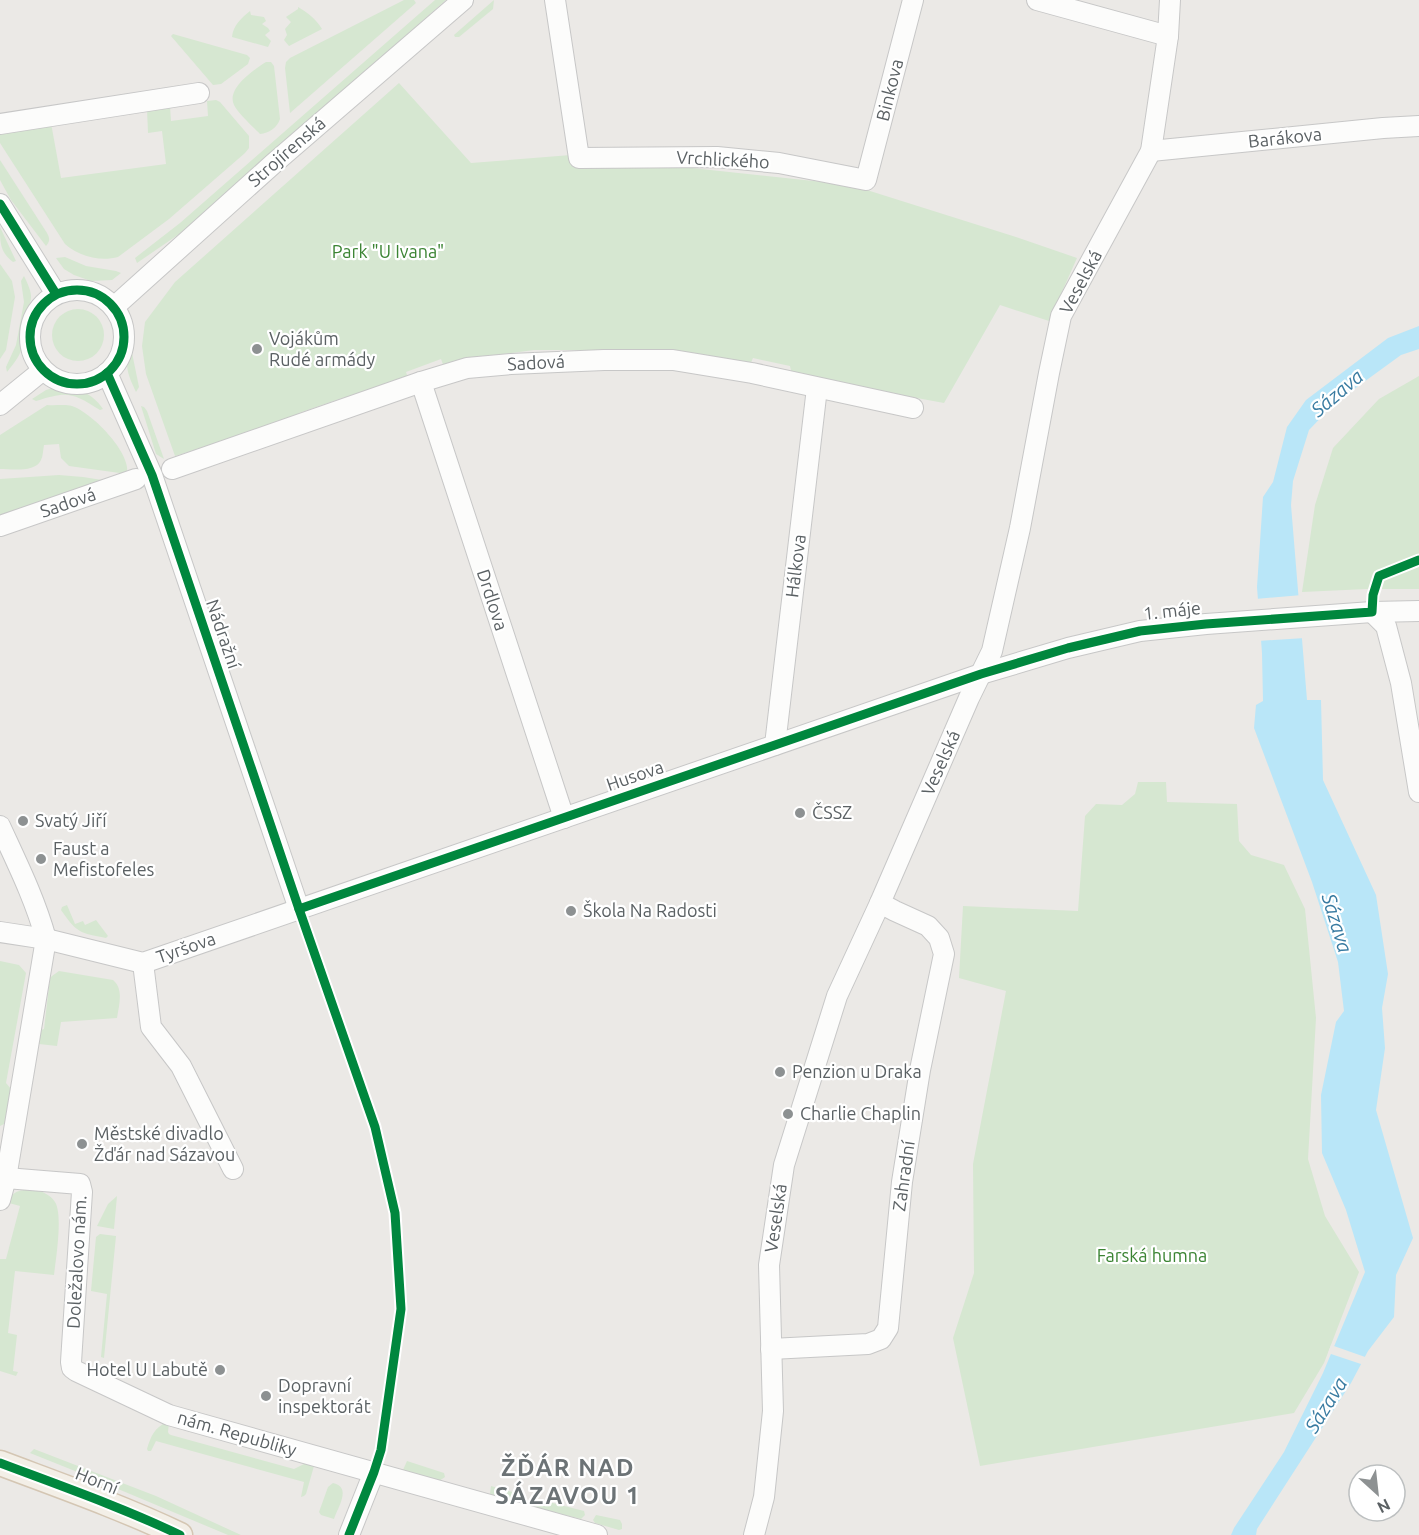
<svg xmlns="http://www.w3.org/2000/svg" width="1419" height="1535" font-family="Ubuntu,sans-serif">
<rect width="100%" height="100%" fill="#ebe9e6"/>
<g fill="#d6e7d1">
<path d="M404,0H414L416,3L290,113L285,68L286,62L290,58Z"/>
<path d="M435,0H446L185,230L137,263L135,258L180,223Z"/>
<path d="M494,0L493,9L459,37H455L454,35Z"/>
<path d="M298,7C308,13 316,19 322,29L289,46L284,40L287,35L285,29L291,22L286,17L298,9Z"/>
<path d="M250,11L251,15L264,17L266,21L262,24L268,28L270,31L265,35L271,41L268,47L232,37C233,26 241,18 250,11Z"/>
<path d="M173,34L247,55L250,58L248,64L221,84L213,85L171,36Z"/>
<path d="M266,62H271L274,66L280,119C277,128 269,133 260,134C253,127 238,113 234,105C226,88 255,69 266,62Z"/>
<path d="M399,83L471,163L571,155L851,185L1016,237L1077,258L1049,321L1000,305L944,403L792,375L790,366L753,358L750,365L655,350H534L496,355L444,367L441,359L406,372L408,378L347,402L345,397L299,413L297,417L175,456L146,374L142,346L145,322L175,282Z"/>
<path d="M216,100L220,102L249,136V148L245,153L169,219L118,257C100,262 78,256 65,244L0,143V130L51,123L61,178L166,164L162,131L148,133L147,109L170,106L171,121L208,116L207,101Z"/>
<path d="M0,160L47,233C50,239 50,241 46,246L11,200L0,180Z"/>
<path d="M0,227L16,261L13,262C0,252 0,243 0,227Z"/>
<path d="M65,257L86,266L116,271L121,273L112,280L91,281L74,275L64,269L56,258Z"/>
<path d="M0,264L12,281L15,297L6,350L0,359Z"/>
<path d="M24,276C37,302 29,299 24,322C22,329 23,335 23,342C22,354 14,363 7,372L6,367L16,345L24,302L21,281Z"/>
<circle cx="78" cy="335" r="26"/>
<path d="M130,343L139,387L136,392C126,371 125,366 130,343Z"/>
<path d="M1419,376V589H1367L1302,592L1315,505L1333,448L1379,399Z"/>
<path d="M53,388C74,387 91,391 103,409L100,410C72,392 67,391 36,401L32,399L46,390Z"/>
<path d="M47,405C55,406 65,404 72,406C91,412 132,453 127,474L69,466L61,458L59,444L44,445C43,450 43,456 41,460C35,473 11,469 0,469V435Z"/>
<path d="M141,406L144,407L147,411L164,459L156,454Z"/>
<path d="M59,475L83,477L115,482L0,521V479Z"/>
<path d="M1138,782H1166L1167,802L1237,804L1239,841L1251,855L1284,865L1305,909L1316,1018L1308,1159L1325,1216L1359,1272L1324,1363L1294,1413L980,1466L953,1338L974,1273L973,1164L1006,991L959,978L963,906L1078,911L1085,816L1096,804L1122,805L1135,794Z"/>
<path d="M67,905L75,924L83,921L85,925L96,920L108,936L106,938C80,933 77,933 61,910L62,907Z"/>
<path d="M0,961L19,965L26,973L6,1083L11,1089L6,1123L0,1126Z"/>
<path d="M59,971L113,980C124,989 119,1005 117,1018L61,1022L57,1046L39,1044L40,1030L44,1029L50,978L52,976Z"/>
<path d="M35,1189C42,1192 50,1194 55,1202C63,1215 56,1258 54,1275L15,1271L8,1333L17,1335L13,1371L18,1372L16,1376L0,1371V1259H6L20,1206L9,1203C11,1189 24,1190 35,1189Z"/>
<path d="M117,1196L114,1229L97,1226L108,1204Z"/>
<path d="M100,1234L116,1236L104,1358L101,1357L107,1294L91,1291L96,1237Z"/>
<path d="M167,1422L169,1423L168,1432L169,1434L171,1435L294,1469L308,1462L314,1466L306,1494L304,1496L301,1497L304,1482L156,1441L151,1451H148L147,1449C151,1436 154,1428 167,1422Z"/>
<path d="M34,1449L156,1496L241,1535H228L75,1471L30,1453Z"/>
<path d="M407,1461L444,1473L445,1477L439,1481L407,1473L403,1470Z"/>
<path d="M333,1483C352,1487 338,1507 334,1519L321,1515L319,1512L328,1487Z"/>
<path d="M491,1486L523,1495L521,1499C512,1503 500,1497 490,1494Z"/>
<path d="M537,1499L584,1511L585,1515L581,1519L534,1507L532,1504L534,1500Z"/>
<path d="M596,1515L620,1520L622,1524V1529L619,1530L595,1523L593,1520Z"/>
</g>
<path fill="#b9e6f8" d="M1419,326V349L1401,355L1335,403L1309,430L1293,481L1291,505L1307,700H1321L1323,780L1376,895L1388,974L1382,1008L1385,1048L1376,1110L1413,1238L1396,1275L1394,1317L1368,1351L1351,1383L1257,1529L1256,1535H1231L1234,1528L1284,1452L1323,1373L1365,1272L1346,1210L1322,1153L1321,1095L1336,1022L1344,1011L1338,962L1312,882L1254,728L1256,705L1263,701L1262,653L1257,587L1263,497L1273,482L1287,427L1306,400L1388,338Z"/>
<g fill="#ebe9e6">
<path d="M1302,595L1305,638L1258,641L1255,599Z"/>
<path d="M1331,1345L1368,1358L1364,1365L1328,1353Z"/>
</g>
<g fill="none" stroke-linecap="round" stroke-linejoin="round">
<defs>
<g id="minor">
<path d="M555,0L579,158L717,157L779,163L866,180L913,0"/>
<path d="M1037,0L1168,36"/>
<path d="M0,124L199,93"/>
<path d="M1151,151L1383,128L1419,126"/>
<path d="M0,204L56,294"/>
<circle cx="77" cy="337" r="47"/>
<path d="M114,307L273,164L463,0"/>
<path d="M107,373L152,475L299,909"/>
<path d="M421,382L564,818"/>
<path d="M0,405L43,370"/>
<path d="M172,469L421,382L467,368L511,364L604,360H673L752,373L913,408"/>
<path d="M0,526L136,479"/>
<path d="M1372,612L1386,626L1401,683L1419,792"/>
<path d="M775,745L817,388"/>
<path d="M0,826C17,863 35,899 46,939L6,1178L0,1200"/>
<path d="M0,932L46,939L143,963L981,674L1068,648L1140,631L1206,624L1372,612L1419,611"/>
<path d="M143,963L151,1027L181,1066L233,1169"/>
<path d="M6,1178L80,1184L82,1192L71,1362L72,1368L76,1371L169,1415L597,1535"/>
<path d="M771,1349L868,1344L881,1339L888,1328L902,1182L920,1070L944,954L939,938L928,926L895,911L880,903"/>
<path d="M349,1535L374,1472"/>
<path d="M754,1535L764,1497L773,1411L769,1265L784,1165L837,996L880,903L969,698L992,651L1020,528L1049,373L1061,316L1151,151L1168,36L1170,0"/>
</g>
<path id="major" d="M0,1463C61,1486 121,1507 180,1535"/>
</defs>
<use href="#minor" stroke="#c7c7c7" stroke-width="22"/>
<use href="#major" stroke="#d4c6b3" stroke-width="27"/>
<use href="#minor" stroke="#fcfcfb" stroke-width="20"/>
<use href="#major" stroke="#f3efe7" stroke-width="24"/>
<defs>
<g id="cycleway">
<path d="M0,204L56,294"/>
<circle cx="77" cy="337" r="47"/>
<path d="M107,373L152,475L299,909L375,1127L395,1213L401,1309L381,1450L374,1472L349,1535"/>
<path d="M299,909L981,674L1068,648L1140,631L1206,624L1372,612L1373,595L1379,576L1419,560"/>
<path d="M0,1463C61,1486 121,1507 180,1535"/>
</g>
</defs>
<use href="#cycleway" stroke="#fff" stroke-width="13"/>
<use href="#cycleway" stroke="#00873e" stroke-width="9"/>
</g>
<g fill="#8d9192" stroke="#fff" stroke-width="2">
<circle cx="257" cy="349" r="6"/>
<circle cx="800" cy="813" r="6"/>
<circle cx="23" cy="821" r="6"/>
<circle cx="41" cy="859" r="6"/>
<circle cx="571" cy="911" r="6"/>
<circle cx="780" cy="1072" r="6"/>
<circle cx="788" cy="1114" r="6"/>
<circle cx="82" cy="1144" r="6"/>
<circle cx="220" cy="1370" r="6"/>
<circle cx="266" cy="1396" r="6"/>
</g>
<g text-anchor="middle" stroke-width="4.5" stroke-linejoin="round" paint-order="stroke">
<g font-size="18" fill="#5b6164" stroke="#fff">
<text transform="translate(890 90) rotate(-76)" y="6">Binkova</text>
<text transform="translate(1285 138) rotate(-6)" y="6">Barákova</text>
<text transform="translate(287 152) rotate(-41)" y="6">Strojírenská</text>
<text transform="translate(723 160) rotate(3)" y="6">Vrchlického</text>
<text transform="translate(1081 282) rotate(-62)" y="6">Veselská</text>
<text transform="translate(536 363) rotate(-3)" y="6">Sadová</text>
<text transform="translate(68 503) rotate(-19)" y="6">Sadová</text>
<text transform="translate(796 566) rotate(-83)" y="6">Hálkova</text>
<text transform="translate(492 600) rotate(72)" y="6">Drdlova</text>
<text transform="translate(1172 611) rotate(-6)" y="6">1. máje</text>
<text transform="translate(223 634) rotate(71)" y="6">Nádražní</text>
<text transform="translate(941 763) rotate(-66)" y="6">Veselská</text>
<text transform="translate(635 776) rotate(-19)" y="6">Husova</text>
<text transform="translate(186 948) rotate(-19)" y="6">Tyršova</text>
<text transform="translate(904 1176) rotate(-82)" y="6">Zahradní</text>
<text transform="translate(776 1218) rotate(-82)" y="6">Veselská</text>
<text transform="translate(77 1262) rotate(-87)" y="6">Doležalovo nám.</text>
<text transform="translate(237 1434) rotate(16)" y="6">nám. Republiky</text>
<text transform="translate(97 1481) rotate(22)" y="6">Horní</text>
</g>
<g font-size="18" fill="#3b8433" stroke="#fff">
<text x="388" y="258">Park "U Ivana"</text>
<text x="1152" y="1262">Farská humna</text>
</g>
<g font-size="18" fill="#5b6164" stroke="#fff" text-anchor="start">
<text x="269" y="345">Vojákům<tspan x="269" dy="21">Rudé armády</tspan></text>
<text x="812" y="819">ČSSZ</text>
<text x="35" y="827">Svatý Jiří</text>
<text x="53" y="855">Faust a<tspan x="53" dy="21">Mefistofeles</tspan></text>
<text x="583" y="917">Škola Na Radosti</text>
<text x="792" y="1078">Penzion u Draka</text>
<text x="800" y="1120">Charlie Chaplin</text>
<text x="94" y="1140">Městské divadlo<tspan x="94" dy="21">Žďár nad Sázavou</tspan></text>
<text x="208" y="1376" text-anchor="end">Hotel U Labutě</text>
<text x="278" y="1392">Dopravní<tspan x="278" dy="21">inspektorát</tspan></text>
</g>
<g font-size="20" font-style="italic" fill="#387ba1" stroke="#fff">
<text transform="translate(1337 393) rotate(-40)" y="7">Sázava</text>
<text transform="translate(1337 923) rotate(73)" y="7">Sázava</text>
<text transform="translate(1326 1405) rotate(-58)" y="7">Sázava</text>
</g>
<g font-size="24" font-weight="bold" letter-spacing="1.5" fill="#6c7376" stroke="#fff">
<text x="568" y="1476">ŽĎÁR NAD<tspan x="568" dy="28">SÁZAVOU 1</tspan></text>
</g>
</g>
<g transform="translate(1377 1493) rotate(153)"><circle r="28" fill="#ffffff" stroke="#bdc0c1" stroke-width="1.5"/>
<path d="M0-4.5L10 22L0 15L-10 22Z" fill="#8d9192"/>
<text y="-9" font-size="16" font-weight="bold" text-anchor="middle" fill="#5b6164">N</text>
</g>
</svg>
